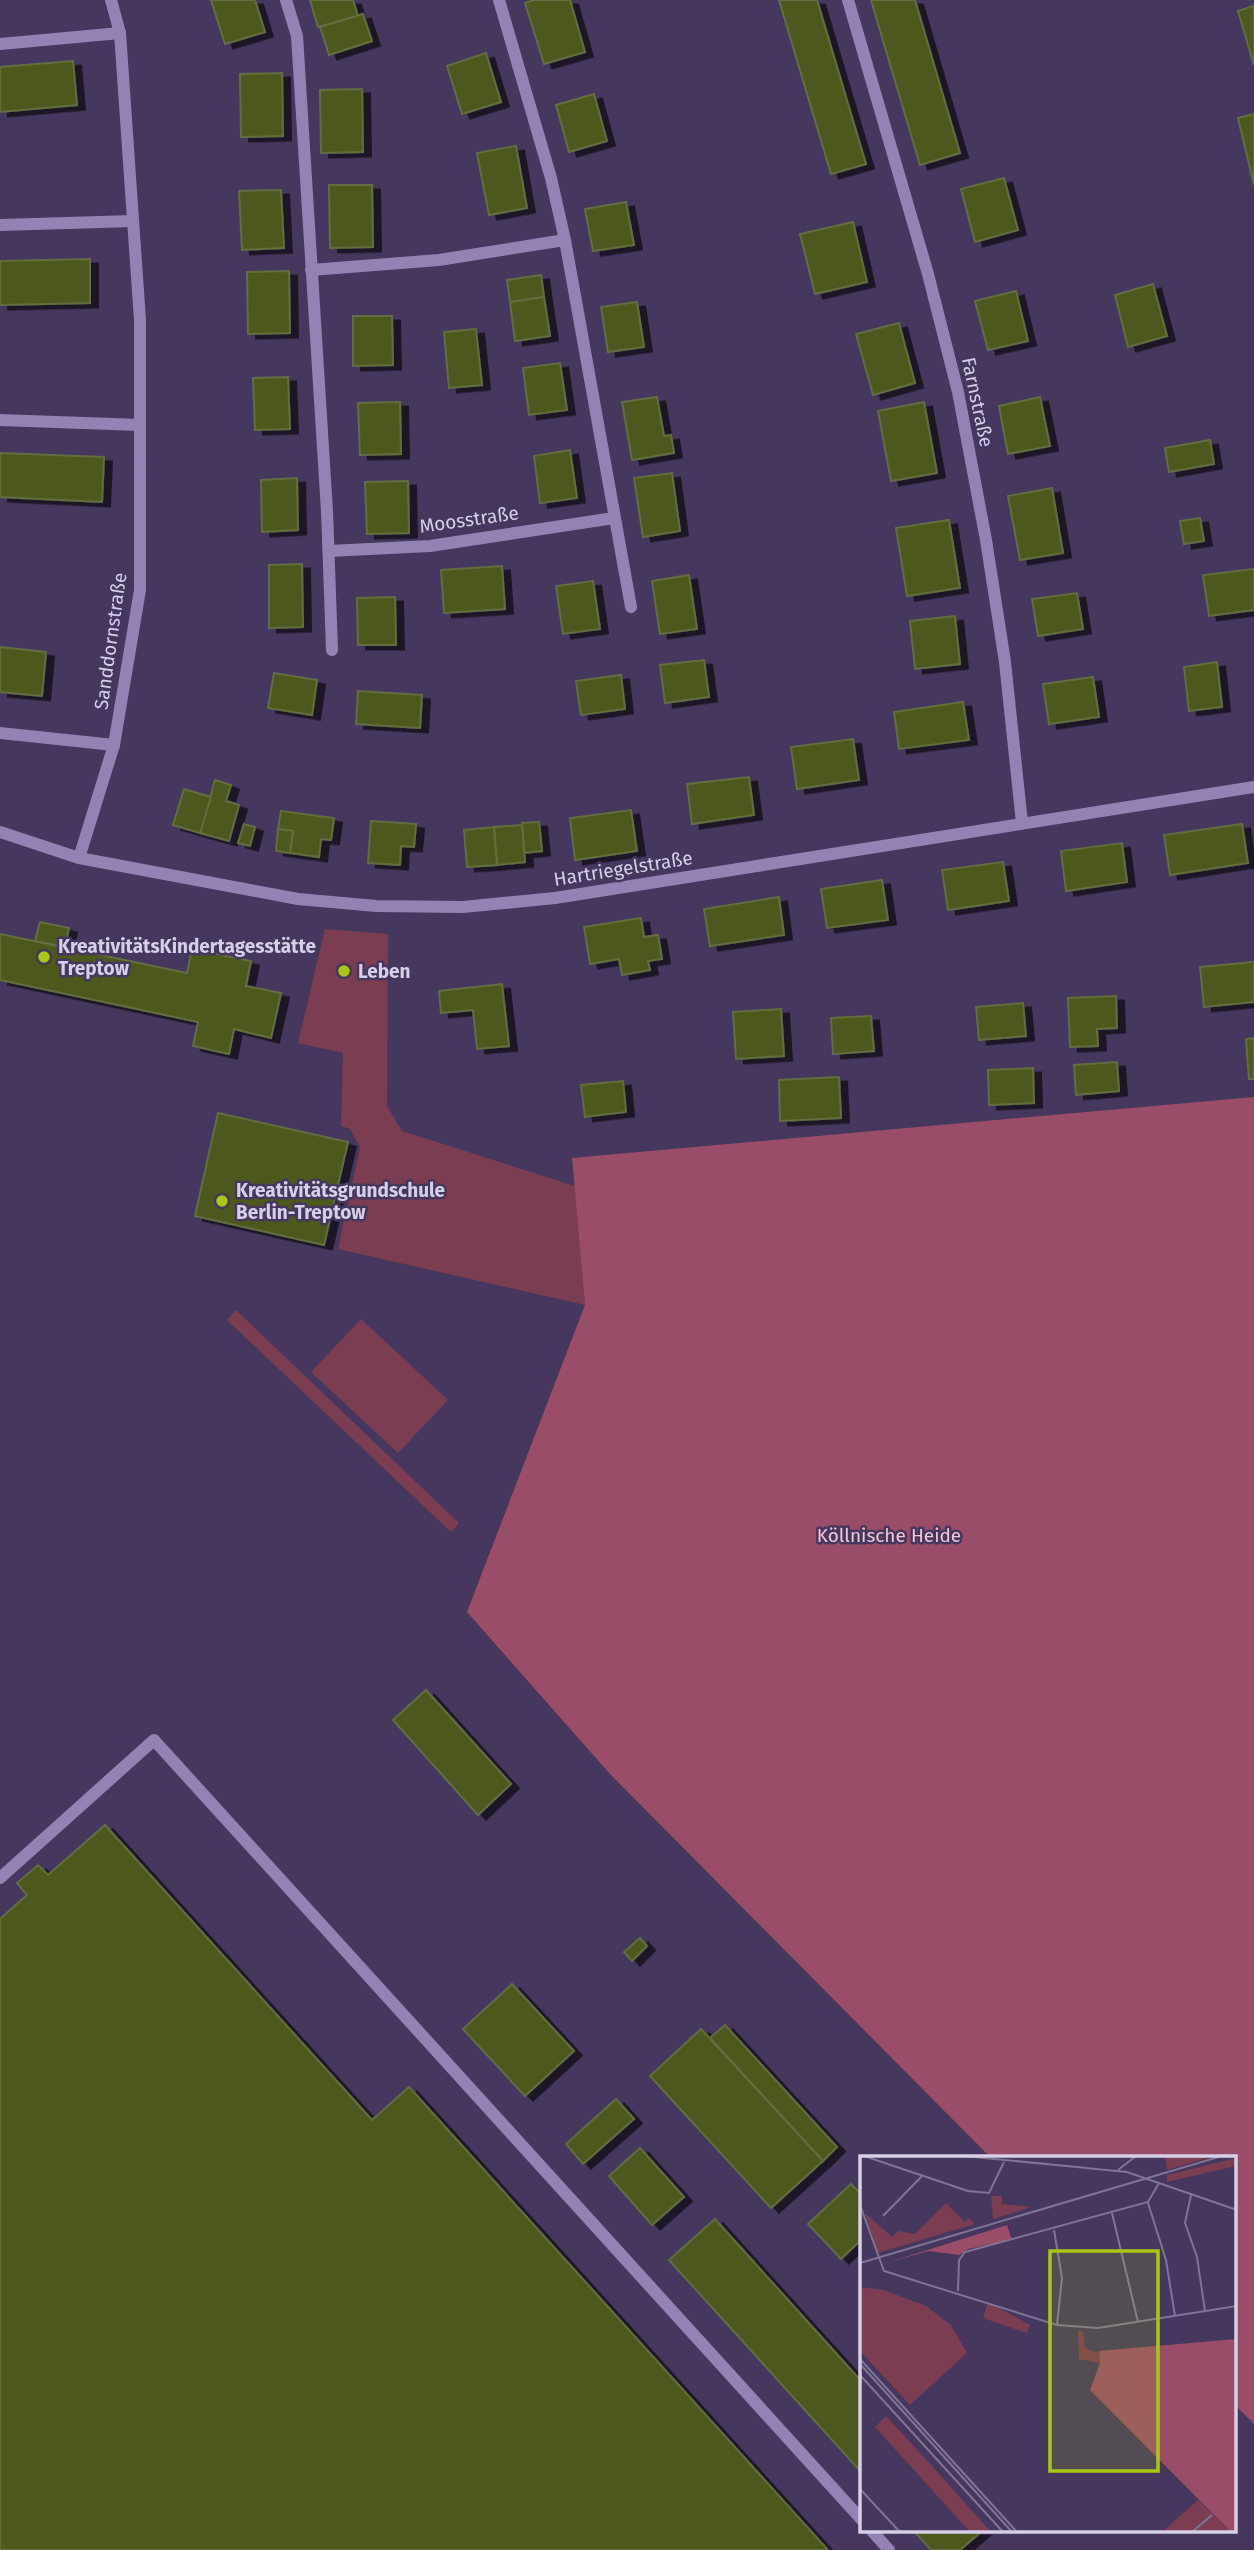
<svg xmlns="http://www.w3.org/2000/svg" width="1254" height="2550" font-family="'Fira Sans',sans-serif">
<defs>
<filter id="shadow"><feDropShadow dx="8" dy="4.5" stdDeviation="0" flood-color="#0009"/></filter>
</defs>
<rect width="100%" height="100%" fill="#45375e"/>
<g fill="#7b3d52">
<path d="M325,929L388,934L387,1106L402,1131L575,1186L585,1305L338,1249L360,1147L350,1129L341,1126L343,1053L298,1043Z"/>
<path d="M236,1310L459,1523L451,1532L227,1320Z"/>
<path d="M361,1319L448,1400L398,1453L311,1372Z"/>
</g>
<path fill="#9a4d68" d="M1254,1097V2424L1235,2405V2158H991L610,1774L467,1612L585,1305L572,1158Z"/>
<g fill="#4d591c" stroke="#626d40" stroke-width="2" filter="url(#shadow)">
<path d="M211,0H255L265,32L225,44Z"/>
<path d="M310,0H353L358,16L318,27Z"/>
<path d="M534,0H570L585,52L544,64L525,3Z"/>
<path d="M779,0H817L866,164L831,174Z"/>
<path d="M871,0H915L960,153L920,165Z"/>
<path d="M1254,6V65L1238,11Z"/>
<path d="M363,14L372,41L329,55L320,27Z"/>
<path d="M486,53L501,102L462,114L447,66Z"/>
<path d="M73,61L77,105L0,112V67Z"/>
<path d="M282,73L283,136L241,137L240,74Z"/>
<path d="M362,89L363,152L321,153L320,90Z"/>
<path d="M594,94L607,141L569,152L556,105Z"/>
<path d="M1254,114V185L1238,118Z"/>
<path d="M516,146L527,208L489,215L477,153Z"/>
<path d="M1004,178L1018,230L975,242L961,189Z"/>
<path d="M329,185H372L373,247L330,248Z"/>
<path d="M281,190L284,248L242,250L239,191Z"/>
<path d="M626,202L634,245L593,251L585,209Z"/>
<path d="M853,222L867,282L815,294L800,234Z"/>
<path d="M90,259V303L0,305V261Z"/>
<path d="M289,271L290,333L248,334L247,272Z"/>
<path d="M541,275L544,297L510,302L507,280Z"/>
<path d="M1153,284L1167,336L1128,347L1115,295Z"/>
<path d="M1016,291L1028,341L988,350L975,301Z"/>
<path d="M544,297L550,336L515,341L510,302Z"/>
<path d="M637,302L644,347L608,352L601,307Z"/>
<path d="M353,316H392L393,365L353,366Z"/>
<path d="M899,323L915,383L873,395L856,334Z"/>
<path d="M476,329L482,385L449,388L444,332Z"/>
<path d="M560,363L567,410L529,415L523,368Z"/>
<path d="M288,377L290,429L255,430L253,378Z"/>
<path d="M657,397L664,436L671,435L674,453L632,460L622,402Z"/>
<path d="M1040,397L1050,446L1008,454L999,406Z"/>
<path d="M400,402L401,454L360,455L358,403Z"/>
<path d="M924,402L937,473L891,481L878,411Z"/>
<path d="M1210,440L1214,464L1169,472L1165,448Z"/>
<path d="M570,450L577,498L540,503L534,456Z"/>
<path d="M0,453L104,457L102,502L0,497Z"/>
<path d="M672,473L680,531L643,537L634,478Z"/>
<path d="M297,478L298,530L262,532L261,480Z"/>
<path d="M408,481L409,533L367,534L365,482Z"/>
<path d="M1052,488L1063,553L1020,560L1008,496Z"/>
<path d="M1200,518L1204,541L1184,544L1180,521Z"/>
<path d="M949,520L960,588L907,596L896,528Z"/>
<path d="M302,564L303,627L269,628V565Z"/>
<path d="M502,566L505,609L444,613L441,570Z"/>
<path d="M1254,569V610L1209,616L1203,575Z"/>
<path d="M689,575L697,629L660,634L652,581Z"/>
<path d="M593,581L600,629L563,634L556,586Z"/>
<path d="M1077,593L1083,629L1038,636L1032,599Z"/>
<path d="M395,597L396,645H358L357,598Z"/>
<path d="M955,616L960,664L915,669L910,621Z"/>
<path d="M0,647L46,652L42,696L0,692Z"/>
<path d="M704,660L709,697L665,703L660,665Z"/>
<path d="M1217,662L1222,707L1189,711L1184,667Z"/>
<path d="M274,673L317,680L312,715L268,708Z"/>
<path d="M621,675L625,709L581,715L576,681Z"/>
<path d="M1093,677L1099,717L1049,724L1043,684Z"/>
<path d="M358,691L422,695L420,728L356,724Z"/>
<path d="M963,702L969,740L899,749L894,712Z"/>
<path d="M853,739L859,780L797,789L791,747Z"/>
<path d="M749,777L754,815L692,824L687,784Z"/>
<path d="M215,780L231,785L226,801L239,805L229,841L200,833Z"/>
<path d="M184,789L211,797L200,833L173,825Z"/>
<path d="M631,810L637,851L575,860L570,818Z"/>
<path d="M281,811L334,818L331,840L321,839L319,857L290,853L293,831L278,829Z"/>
<path d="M371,821L416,824L414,847L401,846L400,865L368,863Z"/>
<path d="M539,822L542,851L524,853L522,823Z"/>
<path d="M244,824L255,827L250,846L238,843Z"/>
<path d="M1242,824L1248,863L1170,875L1164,835Z"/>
<path d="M522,825L525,862L497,865L494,827Z"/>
<path d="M494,827L497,865L467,867L464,830Z"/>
<path d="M278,829L293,831L290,853L276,851Z"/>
<path d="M1122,843L1127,882L1066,891L1061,851Z"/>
<path d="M1003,862L1009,901L948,910L942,870Z"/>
<path d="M882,880L888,920L827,928L821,889Z"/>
<path d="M779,897L784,935L710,946L704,909Z"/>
<path d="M641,918L644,937L658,935L662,959L648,961L650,970L622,975L619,959L590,964L584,927Z"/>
<path d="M40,922L69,928L65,947L35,941Z"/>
<path d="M0,934L187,973L192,949L251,961L246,986L281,993L271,1038L234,1029L229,1054L193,1046L198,1022L0,980Z"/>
<path d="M1254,962V1002L1204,1007L1200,967Z"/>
<path d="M502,984L509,1046L477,1049L473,1010L441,1013L439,991Z"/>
<path d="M1116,996L1117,1028L1097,1029L1098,1046L1070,1047L1068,998Z"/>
<path d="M1023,1003L1026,1036L979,1040L976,1007Z"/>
<path d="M781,1009L784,1056L736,1059L733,1012Z"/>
<path d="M871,1016L874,1051L833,1054L831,1018Z"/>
<path d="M1254,1038V1079H1249L1246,1039Z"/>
<path d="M1117,1062L1119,1091L1076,1095L1074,1065Z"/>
<path d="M1033,1068L1034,1103L989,1105L988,1070Z"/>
<path d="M839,1077L841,1118L780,1121L779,1080Z"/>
<path d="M623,1081L626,1112L585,1117L581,1085Z"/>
<path d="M218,1113L348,1142L324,1245L195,1216Z"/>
<path d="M426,1690L511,1784L478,1815L393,1720Z"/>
<path d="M105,1825L372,2120L409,2087L828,2550H0V1919L27,1895L17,1883L38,1865L48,1875Z"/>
<path d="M640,1938L647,1946L632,1961L624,1952Z"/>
<path d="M512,1984L574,2051L525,2096L463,2029Z"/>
<path d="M725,2025L837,2147L823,2161L710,2038Z"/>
<path d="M701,2029L823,2161L771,2208L650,2076Z"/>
<path d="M616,2099L634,2119L583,2164L566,2144Z"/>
<path d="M640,2148L684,2197L652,2225L609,2176Z"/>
<path d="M851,2184L862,2195V2239L841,2259L808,2224Z"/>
<path d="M715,2219L862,2382V2473L669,2260Z"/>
<path d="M914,2531H982L960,2550H931Z"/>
</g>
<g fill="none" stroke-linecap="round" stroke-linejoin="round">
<g stroke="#9383b5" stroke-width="12">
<path d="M286,0L297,36L327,511L332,650"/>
<path d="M499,0L551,178L565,240L631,607"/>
<path d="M848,0L928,274L958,392L986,540L1005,662L1022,823"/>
<path d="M0,44L120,33"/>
<path d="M0,225L133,221"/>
<path d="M311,270L439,260L565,240"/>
<path d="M0,420L140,425"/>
<path d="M329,551L430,546L614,518"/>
<path d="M0,733L114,745"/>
<path d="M0,832L79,858L298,899L376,906L463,907L555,898L1254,787"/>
<path d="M79,858L114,745L140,590V320L120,33L111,0"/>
<path d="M0,1878L154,1740L862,2520"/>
<path d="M872,2531L889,2550"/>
</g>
</g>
<g fill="#abc716" stroke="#45375e" stroke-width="2.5">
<circle cx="44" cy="957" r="7"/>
<circle cx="344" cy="971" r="7"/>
<circle cx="222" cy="1201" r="7"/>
</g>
<g text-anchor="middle" stroke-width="5" stroke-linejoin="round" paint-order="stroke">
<g font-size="19" fill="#d6cfe7" stroke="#45375e">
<text transform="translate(978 402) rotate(78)" y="7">Farnstraße</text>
<text transform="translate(469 519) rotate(-8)" y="7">Moosstraße</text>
<text transform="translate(110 641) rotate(-82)" y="7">Sanddornstraße</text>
<text transform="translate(623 868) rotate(-9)" y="7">Hartriegelstraße</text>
</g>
<g font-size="19" font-weight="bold" fill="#d6cfe7" stroke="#45375e" text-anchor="start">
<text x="58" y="953">KreativitätsKindertagesstätte<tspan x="58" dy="22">Treptow</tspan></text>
<text x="358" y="978">Leben</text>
<text x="236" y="1197">Kreativitätsgrundschule<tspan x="236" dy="22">Berlin-Treptow</tspan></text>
</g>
<g font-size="19" fill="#f5c7d4" stroke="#45375e">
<text x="889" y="1542">Köllnische Heide</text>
</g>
</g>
<g transform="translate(860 2156)">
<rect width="376" height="376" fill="#45375e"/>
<path d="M305,0H354L307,14ZM376,2V10L307,26V19ZM131,40H142V48L172,51L133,63ZM86,47L105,66L109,62L115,68L18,97L5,57L32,81L38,75L55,78ZM0,131L24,134L66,150L91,169L107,197L50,249L0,195ZM128,146L170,169L167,177L123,162ZM218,175H223L225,192L239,197L240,207L219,203ZM26,260L63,300L131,376H110L54,314L15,271ZM338,344L371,376H302Z" fill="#7b3d52"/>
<path d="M147,69L152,84L108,93L100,99L68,95L23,108ZM376,183V376H371L230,234L240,207L239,195Z" fill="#9a4d68"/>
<path fill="none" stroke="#7f7495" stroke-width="2" d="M4,0L108,35L129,37L144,6M103,0L227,12M225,12L267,16L377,54M258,14L276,0M331,39L325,67L337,101L345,155M288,47L306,104L315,160M0,49L24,115L197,169L238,172L377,150M252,57L278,166M23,60L62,20M194,74L202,122L197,169M0,107L362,0M98,135L99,104L105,96L288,46L299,27M0,203L157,376M0,208L152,376M0,219L143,376M0,333L40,376M332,376L352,359"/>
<path fill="#abc716" fill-opacity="0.15" stroke="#abc716" stroke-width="3.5" d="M190,95H298V315H190Z"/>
<rect width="376" height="376" fill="none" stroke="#d6cfe7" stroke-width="3.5"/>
</g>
</svg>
